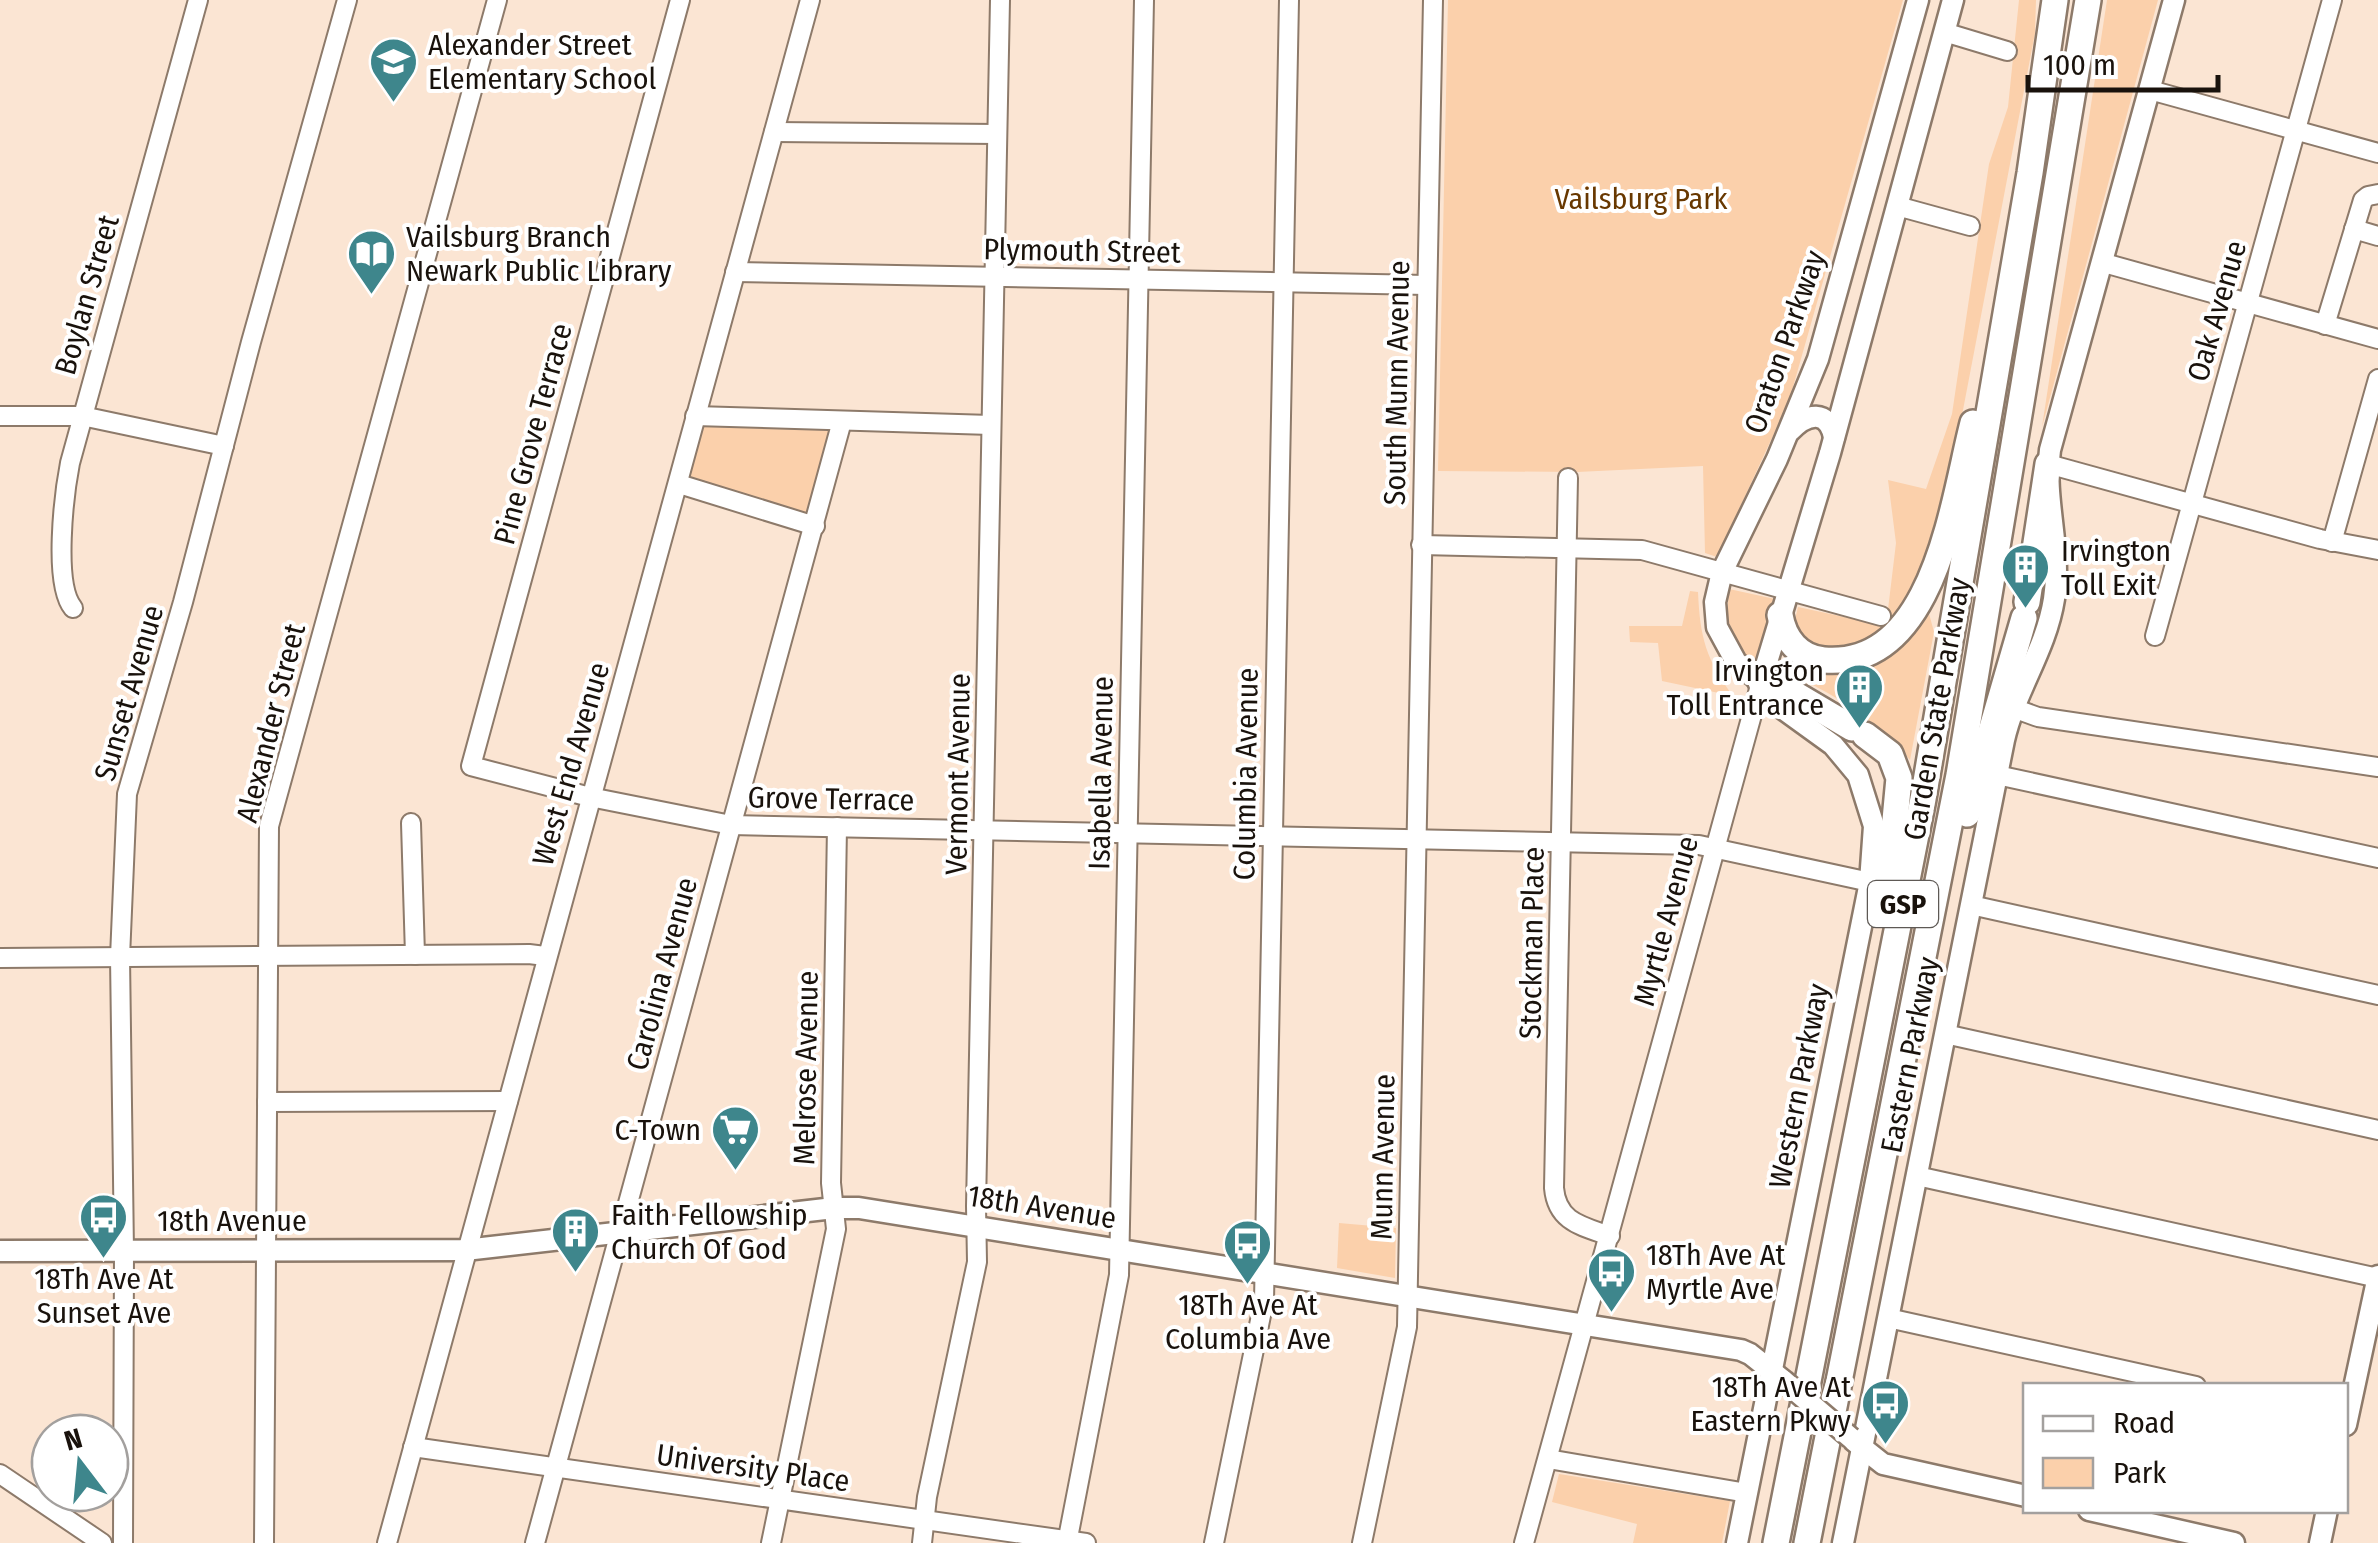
<svg xmlns="http://www.w3.org/2000/svg" width="2378" height="1543" font-family="'Fira Sans Condensed',sans-serif">
<rect width="100%" height="100%" fill="#fbe5d3"/>
<g fill="#fbd0ab">
<path d="M1448,0H1903L1789,401L1717,557L1705,553L1703,466L1577,472L1438,471Z"/>
<path d="M2019,0H2036L2035,33L1942,520L1921,584L1934,632L1910,760C1874,717 1833,694 1783,670L1798,607L1886,626L1896,543L1888,480L1926,489L1952,414L1989,164L2008,107Z"/>
<path d="M2107,0H2158L2042,427Z"/>
<path d="M698,419L838,424L812,515L681,478Z"/>
<path d="M1729,589L1775,599L1757,660L1747,659L1727,619Z"/>
<path d="M1690,591L1698,592C1700,638 1706,659 1733,696L1662,681L1658,643L1630,642L1629,626H1682Z"/>
<path d="M1339,1223L1396,1228L1395,1278L1337,1268Z"/>
<path d="M1559,1474L1730,1501L1722,1543H1633L1637,1524L1552,1502Z"/>
</g>
<g fill="none" stroke-linecap="round" stroke-linejoin="round">
<defs>
<g id="minor">
<path d="M680,0L471,766L590,797L731,825L1699,845L1870,882"/>
<path d="M1944,32L2007,51"/>
<path d="M2150,90L2378,153"/>
<path d="M774,132L997,134"/>
<path d="M1897,206L1970,226"/>
<path d="M2354,229L2378,236"/>
<path d="M2104,263L2378,339"/>
<path d="M735,272L1427,285"/>
<path d="M2325,325L2363,200L2368,196L2378,194"/>
<path d="M0,416H82L224,446"/>
<path d="M695,416L991,425"/>
<path d="M2048,464L2320,539L2378,550"/>
<path d="M1568,478L1554,1188C1557,1222 1582,1226 1610,1236"/>
<path d="M679,484L815,526"/>
<path d="M2332,542L2378,379"/>
<path d="M1421,545L1642,550L1881,616"/>
<path d="M73,608C53,584 64,494 70,463L198,0"/>
<path d="M2155,636L2332,0"/>
<path d="M2013,708L2038,717L2378,767"/>
<path d="M1997,775L2378,858"/>
<path d="M411,823L415,955"/>
<path d="M1971,905L2378,995"/>
<path d="M0,958L529,954L545,956"/>
<path d="M1945,1034L2378,1130"/>
<path d="M267,1102L508,1101"/>
<path d="M1917,1176L2378,1278"/>
<path d="M1888,1318L2196,1386"/>
<path d="M413,1447L1086,1543"/>
<path d="M1548,1459L1747,1493"/>
<path d="M0,1474L102,1543"/>
<path d="M123,1543L124,1251L120,957L127,794L183,602L251,342L347,0"/>
<path d="M264,1543L269,826L497,0"/>
<path d="M387,1543L810,0"/>
<path d="M535,1543L842,421"/>
<path d="M771,1543L836,1229L831,1183L837,827"/>
<path d="M922,1543L927,1497L977,1262L976,1206L1000,0"/>
<path d="M1067,1543L1119,1275L1144,0"/>
<path d="M1214,1543L1264,1301L1289,0"/>
<path d="M1362,1543L1407,1327L1433,0"/>
<path d="M1524,1543L1761,682"/>
</g>
<g id="major">
<path d="M1790,431C1807,413 1828,409 1834,437"/>
<path d="M1761,682L1830,453L1953,0"/>
<path d="M0,1251L465,1250L834,1208H859L1741,1350L1750,1354L1784,1381"/>
<path d="M2346,1425L2378,1276"/>
<path d="M1854,1441L1883,1464L2026,1496"/>
<path d="M2089,1510L2234,1543"/>
<path d="M1737,1543L1870,882L1874,826L1858,775L1833,745L1779,706L1761,682L1736,662L1717,627L1715,602L1722,572L1777,459L1818,359L1918,0"/>
<path d="M1843,1543L2004,740C2015,691 2046,650 2054,599C2062,549 2043,500 2050,450L2174,0"/>
<path d="M2320,1543L2327,1510"/>
</g>
<g id="highway">
<path d="M2027,602L2048,464"/>
<path d="M1780,615C1784,639 1799,658 1824,660C1935,669 1953,500 1973,423"/>
<path d="M1761,682L1786,689L1852,728"/>
<path d="M1865,735L1890,754L1899,778L1887,904"/>
<path d="M1967,814L2024,618"/>
<path d="M1776,1543L1923,799L2030,173L2055,0"/>
<path d="M1807,1543L1959,775L2088,0"/>
</g>
</defs>
<use href="#minor" stroke="#8d7a6a" stroke-width="22"/>
<use href="#major" stroke="#8d7a6a" stroke-width="25"/>
<use href="#highway" stroke="#8d7a6a" stroke-width="30"/>
<use href="#minor" stroke="#fff" stroke-width="18"/>
<use href="#major" stroke="#fff" stroke-width="20"/>
<use href="#highway" stroke="#fff" stroke-width="25"/>
<defs>
<path id="major-bridge" d="M1784,1381L1851,1438"/>
</defs>
<use href="#major-bridge" stroke="#8d7a6a" stroke-width="25" stroke-linecap="butt"/>
<use href="#major-bridge" stroke="#fff" stroke-width="20"/>
</g>
<defs>
<symbol id="school-pin" viewBox="-11 -11 22 30"><path d="M0 17L-7.5 6A9.5 9.5 0 1 1 7.5 6Z" fill="#3e868c" stroke="#fff"/><path d="M0-5L7-2L0 1L-7-2ZM-4 1L0 2.5L4 1V4Q0 6-4 4Z" fill="#fff"/></symbol>
<symbol id="library-pin" viewBox="-11 -11 22 30"><path d="M0 17L-7.5 6A9.5 9.5 0 1 1 7.5 6Z" fill="#3e868c" stroke="#fff"/><path d="M-6-4Q-3-5.5-.7-3.5V5Q-3 3-6 4ZM6-4Q3-5.5 .7-3.5V5Q3 3 6 4Z" fill="#fff"/></symbol>
<symbol id="building-pin" viewBox="-11 -11 22 30"><path d="M0 17L-7.5 6A9.5 9.5 0 1 1 7.5 6Z" fill="#3e868c" stroke="#fff"/><path d="M-4-6H4V6H1V3H-1V6H-4ZM-2.5-4.3h1.7v1.8h-1.7ZM.8-4.3h1.7v1.8H.8ZM-2.5-1h1.7V.8h-1.7ZM.8-1h1.7V.8H.8Z" fill="#fff"/></symbol>
<symbol id="supermarket-pin" viewBox="-11 -11 22 30"><path d="M0 17L-7.5 6A9.5 9.5 0 1 1 7.5 6Z" fill="#3e868c" stroke="#fff"/><path d="M-6-5.5h2.5l.6 2H6L4.5 2H-2.5L-4.4-4H-6ZM-1.5 3.2a1.3 1.3 0 1 0 .1 0ZM3 3.2a1.3 1.3 0 1 0 .1 0Z" fill="#fff"/></symbol>
<symbol id="bus-pin" viewBox="-11 -11 22 30"><path d="M0 17L-7.5 6A9.5 9.5 0 1 1 7.5 6Z" fill="#3e868c" stroke="#fff"/><path d="M-5-6H5V4H4V6H2V4H-2V6H-4V4H-5ZM-3.5-4V0h7V-4ZM-3.5 1.2v1.5H-2V1.2ZM2 1.2v1.5H3.5V1.2Z" fill="#fff"/></symbol>
</defs>
<g fill-rule="evenodd">
<use href="#school-pin" x="366" y="34" width="55" height="75"/>
<use href="#library-pin" x="344" y="226" width="55" height="75"/>
<use href="#building-pin" x="1998" y="540" width="55" height="75"/>
<use href="#building-pin" x="1832" y="660" width="55" height="75"/>
<use href="#supermarket-pin" x="708" y="1102" width="55" height="75"/>
<use href="#bus-pin" x="76" y="1190" width="55" height="75"/>
<use href="#building-pin" x="548" y="1204" width="55" height="75"/>
<use href="#bus-pin" x="1220" y="1216" width="55" height="75"/>
<use href="#bus-pin" x="1584" y="1244" width="55" height="75"/>
<use href="#bus-pin" x="1858" y="1376" width="55" height="75"/>
</g>
<g text-anchor="middle" stroke-width="8" stroke-linejoin="round" paint-order="stroke">
<rect fill="#fff" stroke="#5e5955" stroke-width="2.5" x="1868" y="881" width="70" height="46" rx="8"/>
<g font-size="28" font-weight="bold" fill="#19120c">
<text x="1903" y="914">GSP</text>
</g>
<g font-size="30" fill="#19120c" stroke="#fff" text-anchor="start">
<text x="428" y="55">Alexander Street<tspan x="428" dy="34">Elementary School</tspan></text>
<text x="406" y="247">Vailsburg Branch<tspan x="406" dy="34">Newark Public Library</tspan></text>
<text x="2061" y="561">Irvington<tspan x="2061" dy="34">Toll Exit</tspan></text>
<text x="1824" y="681" text-anchor="end">Irvington<tspan x="1824" dy="34">Toll Entrance</tspan></text>
<text x="701" y="1140" text-anchor="end">C-Town</text>
<text x="611" y="1225">Faith Fellowship<tspan x="611" dy="34">Church Of God</tspan></text>
<text x="1646" y="1265">18Th Ave At<tspan x="1646" dy="34">Myrtle Ave</tspan></text>
<text x="104" y="1289" text-anchor="middle">18Th Ave At<tspan x="104" dy="34">Sunset Ave</tspan></text>
<text x="1248" y="1315" text-anchor="middle">18Th Ave At<tspan x="1248" dy="34">Columbia Ave</tspan></text>
<text x="1851" y="1397" text-anchor="end">18Th Ave At<tspan x="1851" dy="34">Eastern Pkwy</tspan></text>
</g>
<g font-size="30" fill="#683800" stroke="#fff">
<text x="1641" y="209">Vailsburg Park</text>
</g>
<g font-size="30" fill="#19120c" stroke="#fff">
<text transform="translate(1082 251) rotate(1)" y="10">Plymouth Street</text>
<text transform="translate(87 295) rotate(-74)" y="10">Boylan Street</text>
<text transform="translate(2217 311) rotate(-74)" y="10">Oak Avenue</text>
<text transform="translate(1785 342) rotate(-71)" y="10">Oraton Parkway</text>
<text transform="translate(1397 383) rotate(-89)" y="10">South Munn Avenue</text>
<text transform="translate(533 434) rotate(-75)" y="10">Pine Grove Terrace</text>
<text transform="translate(129 693) rotate(-74)" y="10">Sunset Avenue</text>
<text transform="translate(1937 709) rotate(-80)" y="10">Garden State Parkway</text>
<text transform="translate(271 723) rotate(-76)" y="10">Alexander Street</text>
<text transform="translate(571 764) rotate(-74)" y="10">West End Avenue</text>
<text transform="translate(1101 773) rotate(-89)" y="10">Isabella Avenue</text>
<text transform="translate(958 774) rotate(-89)" y="10">Vermont Avenue</text>
<text transform="translate(1246 774) rotate(-89)" y="10">Columbia Avenue</text>
<text transform="translate(831 799) rotate(1)" y="10">Grove Terrace</text>
<text transform="translate(1666 921) rotate(-75)" y="10">Myrtle Avenue</text>
<text transform="translate(1532 943) rotate(-89)" y="10">Stockman Place</text>
<text transform="translate(662 974) rotate(-75)" y="10">Carolina Avenue</text>
<text transform="translate(1910 1055) rotate(-79)" y="10">Eastern Parkway</text>
<text transform="translate(806 1068) rotate(-89)" y="10">Melrose Avenue</text>
<text transform="translate(1799 1086) rotate(-79)" y="10">Western Parkway</text>
<text transform="translate(1383 1157) rotate(-89)" y="10">Munn Avenue</text>
<text transform="translate(1042 1207) rotate(9)" y="10">18th Avenue</text>
<text x="232" y="1231">18th Avenue</text>
<text transform="translate(753 1468) rotate(8)" y="10">University Place</text>
</g>
</g>
<rect x="2023" y="1383" width="325" height="130" fill="#ffffff" stroke="#a3a09e" stroke-width="2.5"/>
<rect x="2043" y="1416" width="50" height="15" fill="#ffffff" stroke="#a3a09e" stroke-width="2.5"/>
<text x="2113" y="1433" font-size="30" fill="#19120c">Road</text>
<rect x="2043" y="1458" width="50" height="30" fill="#fbd0ab" stroke="#a3a09e" stroke-width="2.5"/>
<text x="2113" y="1483" font-size="30" fill="#19120c">Park</text>
<g transform="translate(80 1463) rotate(344)"><circle r="48" fill="#ffffff" stroke="#a3a09e" stroke-width="2.5"/>
<path d="M0-8L18 38L0 25L-18 38Z" fill="#3e868c"/>
<text y="-15" font-size="28" font-weight="bold" text-anchor="middle" fill="#19120c">N</text>
</g>
<path d="M2028 75v15h190v-15" fill="none" stroke="#19120c" stroke-width="5"/>
<text x="2043" y="75" font-size="30" fill="#19120c" stroke="#ffffff" stroke-width="8" paint-order="stroke">100 m</text>
</svg>
